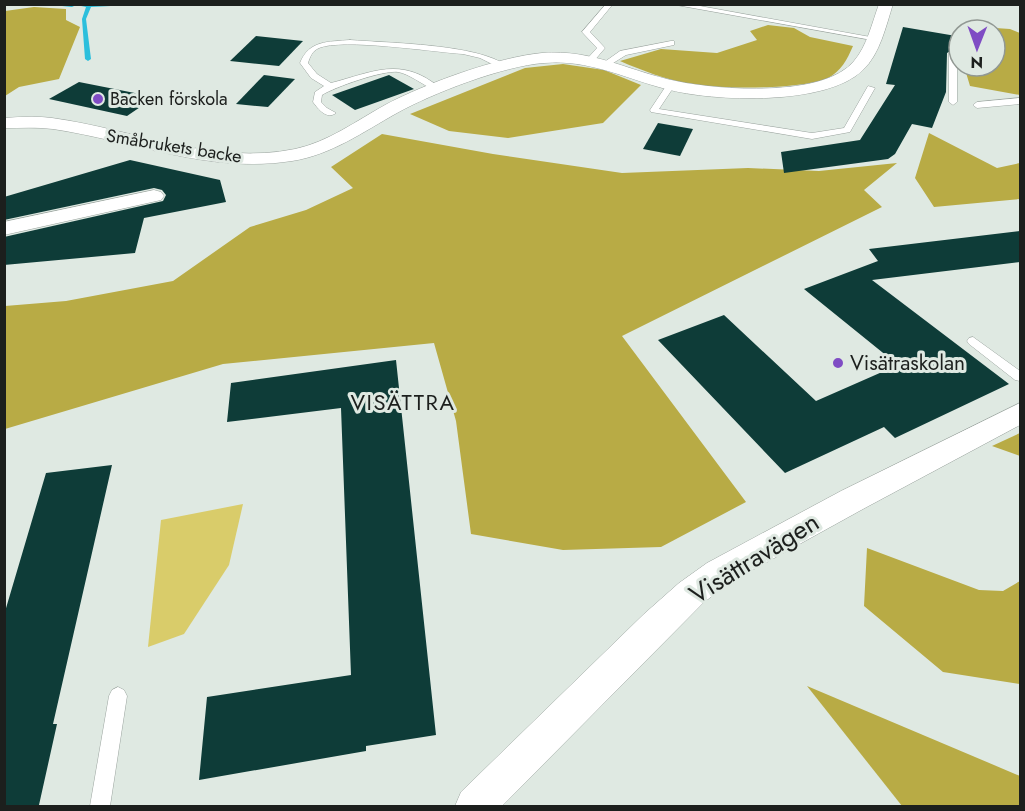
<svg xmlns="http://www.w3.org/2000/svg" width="1025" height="811" font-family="Jost,sans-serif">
<rect width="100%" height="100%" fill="#dfe9e2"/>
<path fill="#d9cc6a" d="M243,504L229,565L184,634L148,647L161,520Z"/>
<g fill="#b8ab45">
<path d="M34,7L66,9V20L80,27L59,79L19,87L5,96V11Z"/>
<path d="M768,25L794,28L810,37L853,46C847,60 841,71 828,78C802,90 718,89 690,84C665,79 643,71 620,61L661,49L717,53L757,40L750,31Z"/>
<path d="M966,26L1010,29L1020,33V95L970,86L964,66H995V30H964Z"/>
<path d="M563,64L604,70L641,85L603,123L508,138L449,131L410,114L525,68Z"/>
<path d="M929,133L997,168L1020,163V199L934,207L915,178Z"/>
<path d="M382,134L493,154L622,173L748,168L819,171L897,163L864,190L882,207L622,336L746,502L661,547L563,550L471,534L456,421L434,343L223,364L5,429V306L66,301L173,281L250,227L306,210L353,188L331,167Z"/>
<path d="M1020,433V456L992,446Z"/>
<path d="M867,548L979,590L1003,591L1020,581V684L943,672L864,606Z"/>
<path d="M807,686L1020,776V806H902Z"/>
</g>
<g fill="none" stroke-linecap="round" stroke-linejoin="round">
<g fill="#2cbfdc" fill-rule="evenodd">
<path d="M42,4H71L74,6L72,7Z"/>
<path d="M85,4H150L91,7L86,19L91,59L88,61L85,59L82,19L86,7L81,6Z"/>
</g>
</g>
<g fill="#0e3c38">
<path d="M903,27L956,36L954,49L947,53L946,92L932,128L912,124L895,154L888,159L784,173L781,152L860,140L895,85L886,84Z"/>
<path d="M256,36L303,41L279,66L230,61Z"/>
<path d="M264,75L295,79L268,107L236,104Z"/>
<path d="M389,75L414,89L355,110L332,95Z"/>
<path d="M79,82L155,97L127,116L49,99Z"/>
<path d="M658,123L693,129L680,156L643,149Z"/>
<path d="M130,160L220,180L226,202L144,218L135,253L4,265V237L163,201L166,195L162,190L154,188L4,220V197Z"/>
<path d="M1020,231V262L872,280L1009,384L895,438L884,427L785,473L658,340L724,315L816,401L898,365L804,289L878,261L869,249Z"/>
<path d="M396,360L436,735L366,746V751L199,780L207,697L351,675L341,408L227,422L231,383Z"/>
<path d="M112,465L53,724H57L39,805L4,807V615L46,473Z"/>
</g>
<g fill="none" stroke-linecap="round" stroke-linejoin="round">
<defs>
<g id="service">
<path d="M606,4H613L590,32L605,48L594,61H588L587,59L597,48L582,32Z"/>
<path d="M671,4H689L876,38L872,40Z"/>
<path d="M350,40C388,43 479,44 507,66L500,68L480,58L463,54C434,52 342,38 319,48C312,51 310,57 308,63L317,74L331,83C373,72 401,56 439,87L432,89C422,84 409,74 398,72C383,70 335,87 322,95L321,102L327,108L336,113C327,120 318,109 313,102L315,92L324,86L311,78L300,63C309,40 328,42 350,40Z"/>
<path d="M671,41H674V45L626,55L610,65L603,63L620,51Z"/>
<path d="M953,51L957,53V102L953,105L949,102V53Z"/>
<path d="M671,82L675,85L659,109L812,133L844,128L868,86L875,88L850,132L812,139L651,112L650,110L668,83Z"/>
<path d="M1020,98V104L977,108L973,105L977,102Z"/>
<path d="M973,337L1020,371V381L1015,380L969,344L967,341L969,338Z"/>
<path d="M118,687L124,690L127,696L110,806H90L109,696L112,690Z"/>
</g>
<g id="minor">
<path d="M879,4H893C886,26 880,54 863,70C827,106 713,102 666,89C624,78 588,59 544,63C503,66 433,93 397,113C363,132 331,155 292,161C210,174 133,141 53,129C37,127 21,128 4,128V118C20,117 36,116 52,118C133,129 213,166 295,149C328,142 356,121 385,105C424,84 498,57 542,53C593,49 628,71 676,81C718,90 824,98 854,61C867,46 872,23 879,4Z"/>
<path d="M154,190L161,192L164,196L161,200L4,235V222Z"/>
<path d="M1020,403V425L863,509L729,583L703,603L502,806H455L461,792L644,614L679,583L707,563L841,491Z"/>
</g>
</defs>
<use href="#service" stroke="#9aa39e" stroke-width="1"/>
<use href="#minor" stroke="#9aa39e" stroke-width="1"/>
<use href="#service" fill="#fff" fill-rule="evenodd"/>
<use href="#minor" fill="#fff" fill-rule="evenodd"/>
</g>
<g fill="#7f4cc4" stroke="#dfe9e2" stroke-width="2">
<circle cx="98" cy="99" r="6"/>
<circle cx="838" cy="363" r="6"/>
</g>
<g text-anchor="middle" stroke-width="6" stroke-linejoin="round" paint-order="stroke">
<g font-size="18" fill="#1c1f1d" stroke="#dfe9e2" text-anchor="start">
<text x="110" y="105">Backen förskola</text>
</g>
<g font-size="18" fill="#1c1f1d" stroke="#dfe9e2">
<text transform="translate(174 146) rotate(9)" y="6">Småbrukets backe</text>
</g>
<g font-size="21" fill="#1c1f1d" stroke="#dfe9e2" text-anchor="start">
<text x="850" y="370">Visätraskolan</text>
</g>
<g font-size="22" letter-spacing="1.5" fill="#1c1f1d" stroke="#dfe9e2">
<text x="403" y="410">VISÄTTRA</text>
</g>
<g font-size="26" fill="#1c1f1d" stroke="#dfe9e2">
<text transform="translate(754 558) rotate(-32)" y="9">Visättravägen</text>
</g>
</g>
<rect width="1025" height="811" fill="none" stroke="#1c1f1d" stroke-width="12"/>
<g transform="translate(977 48) rotate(181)"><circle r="28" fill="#dfe9e2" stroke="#919893" stroke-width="1.5"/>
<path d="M0-4.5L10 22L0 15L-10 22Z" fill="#7f4cc4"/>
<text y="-9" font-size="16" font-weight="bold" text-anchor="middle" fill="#1c1f1d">N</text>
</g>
</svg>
